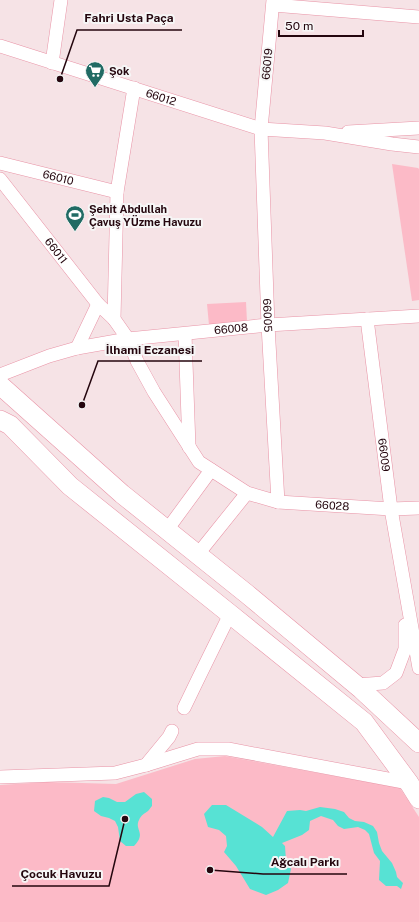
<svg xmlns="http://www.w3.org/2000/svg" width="419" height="922" font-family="'Public Sans',sans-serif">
<rect width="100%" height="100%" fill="#f6e3e6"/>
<g fill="#fcbac7">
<path d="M392,164L418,168L419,169V300L412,301Z"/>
<path d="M246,302L247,322L209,325L207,304Z"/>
<path d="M225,756L400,788L419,817V922H0V785L47,782L116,784L195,759Z"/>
</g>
<g fill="#57e2d4">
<path d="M144,792L152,799V806C151,807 149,810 148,811C144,814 141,815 139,820C134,830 147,833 134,846H126L120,841L118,827L115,821L109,818L101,816L94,811L95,801L103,797L109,798L117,802H125L136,794Z"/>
<path d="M212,805H226L262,827L273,837L287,811L300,810L306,811L320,807L335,809L344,812L349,818L355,821L364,822L373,826L377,832L379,843L382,851L392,863L396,872L397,877L403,883L401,889L397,886H386L379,880L380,861L374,853L369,834L365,830L358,827L344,829L338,826L333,820L321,816L310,821L309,830L302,835L282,843L285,846L286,861L291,869L288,883L278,890L266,895L250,889L236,866L224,852L227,846L226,836L219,830L208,827L204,814Z"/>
</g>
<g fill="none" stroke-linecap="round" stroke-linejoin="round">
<defs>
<g id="minor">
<path id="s1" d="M273,0L261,129L268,325L278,502"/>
<path d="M273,5L419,17"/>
<path id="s2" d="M0,46L261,129L325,133L392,144L419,147"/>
<path d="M52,63L61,0"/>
<path id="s3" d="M134,88L117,192L114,319L128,339L137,361L154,392L199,462L247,493L278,502L391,509L419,508"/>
<path d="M348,132L419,128"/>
<path id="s4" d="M0,163L117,192"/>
<path id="s5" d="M0,179L98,304L114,319"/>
<path id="s6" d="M367,319L391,509L419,668"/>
<path d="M185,334L189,447"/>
<path d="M77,348L98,304"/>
<path id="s7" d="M0,375L49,356L77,348L128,339L268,325L419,316"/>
<path d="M167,530L211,470"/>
<path d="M198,554L247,493"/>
<path d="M356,685L383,683L396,673L405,649V625"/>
<path d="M184,708L199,677L230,614"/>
<path d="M146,765L169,737L172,731"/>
<path d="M0,777L115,773L146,765L198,749H228L409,783"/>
</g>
<g id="secondary">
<path d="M0,385L122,494L247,594L361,689L419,743"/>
<path d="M0,420L10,425L70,486L230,614L364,722L409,783L419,799"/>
</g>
</defs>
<use href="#minor" stroke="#e993a6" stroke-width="14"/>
<use href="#secondary" stroke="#e993a6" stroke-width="20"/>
<use href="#minor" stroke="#fff" stroke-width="13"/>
<use href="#secondary" stroke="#fff" stroke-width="19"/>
</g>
<defs>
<symbol id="supermarket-pin" viewBox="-11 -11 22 30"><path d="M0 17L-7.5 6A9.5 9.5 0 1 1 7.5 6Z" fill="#216b64" stroke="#f6f6f6"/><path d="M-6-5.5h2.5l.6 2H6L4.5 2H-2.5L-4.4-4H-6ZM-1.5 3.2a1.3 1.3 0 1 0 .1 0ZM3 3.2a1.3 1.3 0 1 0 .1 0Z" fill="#fff"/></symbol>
<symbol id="stadium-pin" viewBox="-11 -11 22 30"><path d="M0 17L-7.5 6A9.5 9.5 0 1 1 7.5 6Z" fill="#216b64" stroke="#f6f6f6"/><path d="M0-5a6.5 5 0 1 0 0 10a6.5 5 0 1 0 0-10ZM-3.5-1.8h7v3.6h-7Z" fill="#fff"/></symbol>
</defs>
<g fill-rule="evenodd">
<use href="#supermarket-pin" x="84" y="60" width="22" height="30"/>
<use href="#stadium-pin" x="64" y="204" width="22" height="30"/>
</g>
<g text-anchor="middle" stroke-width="4" stroke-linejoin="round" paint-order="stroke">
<g font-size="11" fill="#24060e" stroke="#f6f6f6">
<text transform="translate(267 64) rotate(-85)" y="4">66019</text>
<text dy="4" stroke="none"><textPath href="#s2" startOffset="169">66012</textPath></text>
<text dy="4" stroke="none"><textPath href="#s4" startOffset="60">66010</textPath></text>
<text dy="4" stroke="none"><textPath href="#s5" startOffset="91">66011</textPath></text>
<text dy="4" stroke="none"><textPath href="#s1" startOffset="316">66005</textPath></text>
<text dy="4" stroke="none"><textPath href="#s7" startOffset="237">66008</textPath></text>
<text dy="4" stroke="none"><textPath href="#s6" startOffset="137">66009</textPath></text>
<text dy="4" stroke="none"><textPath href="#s3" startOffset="543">66028</textPath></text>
</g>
<g font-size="11" font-weight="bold" fill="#24060e" stroke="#f6f6f6" text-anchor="start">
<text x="109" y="75">Şok</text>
<text x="89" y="213">Şehit Abdullah<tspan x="89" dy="13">Çavuş YÜzme Havuzu</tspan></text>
</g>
</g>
<path fill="none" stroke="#24060e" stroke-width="1.5" d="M60 79L77 30H182M82 405L98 361H202M210 870L263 874H347M125 819L109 886H12"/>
<g fill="#24060e" stroke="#f6f6f6" stroke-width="1.5">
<circle cx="60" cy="79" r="4"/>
<circle cx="82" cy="405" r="4"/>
<circle cx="210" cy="870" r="4"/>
<circle cx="125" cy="819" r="4"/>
</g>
<g font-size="12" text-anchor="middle" font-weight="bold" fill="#24060e" stroke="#f6f6f6" stroke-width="4" stroke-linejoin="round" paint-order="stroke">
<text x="129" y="22">Fahri Usta Paça</text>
<text x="150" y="354">İlhami Eczanesi</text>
<text x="305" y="866">Ağcalı Parkı</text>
<text x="61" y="878">Çocuk Havuzu</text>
</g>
<path d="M279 30v6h84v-6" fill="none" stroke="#24060e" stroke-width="2"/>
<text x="285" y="30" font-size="12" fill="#24060e" stroke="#f6f6f6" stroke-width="3" paint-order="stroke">50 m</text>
</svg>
